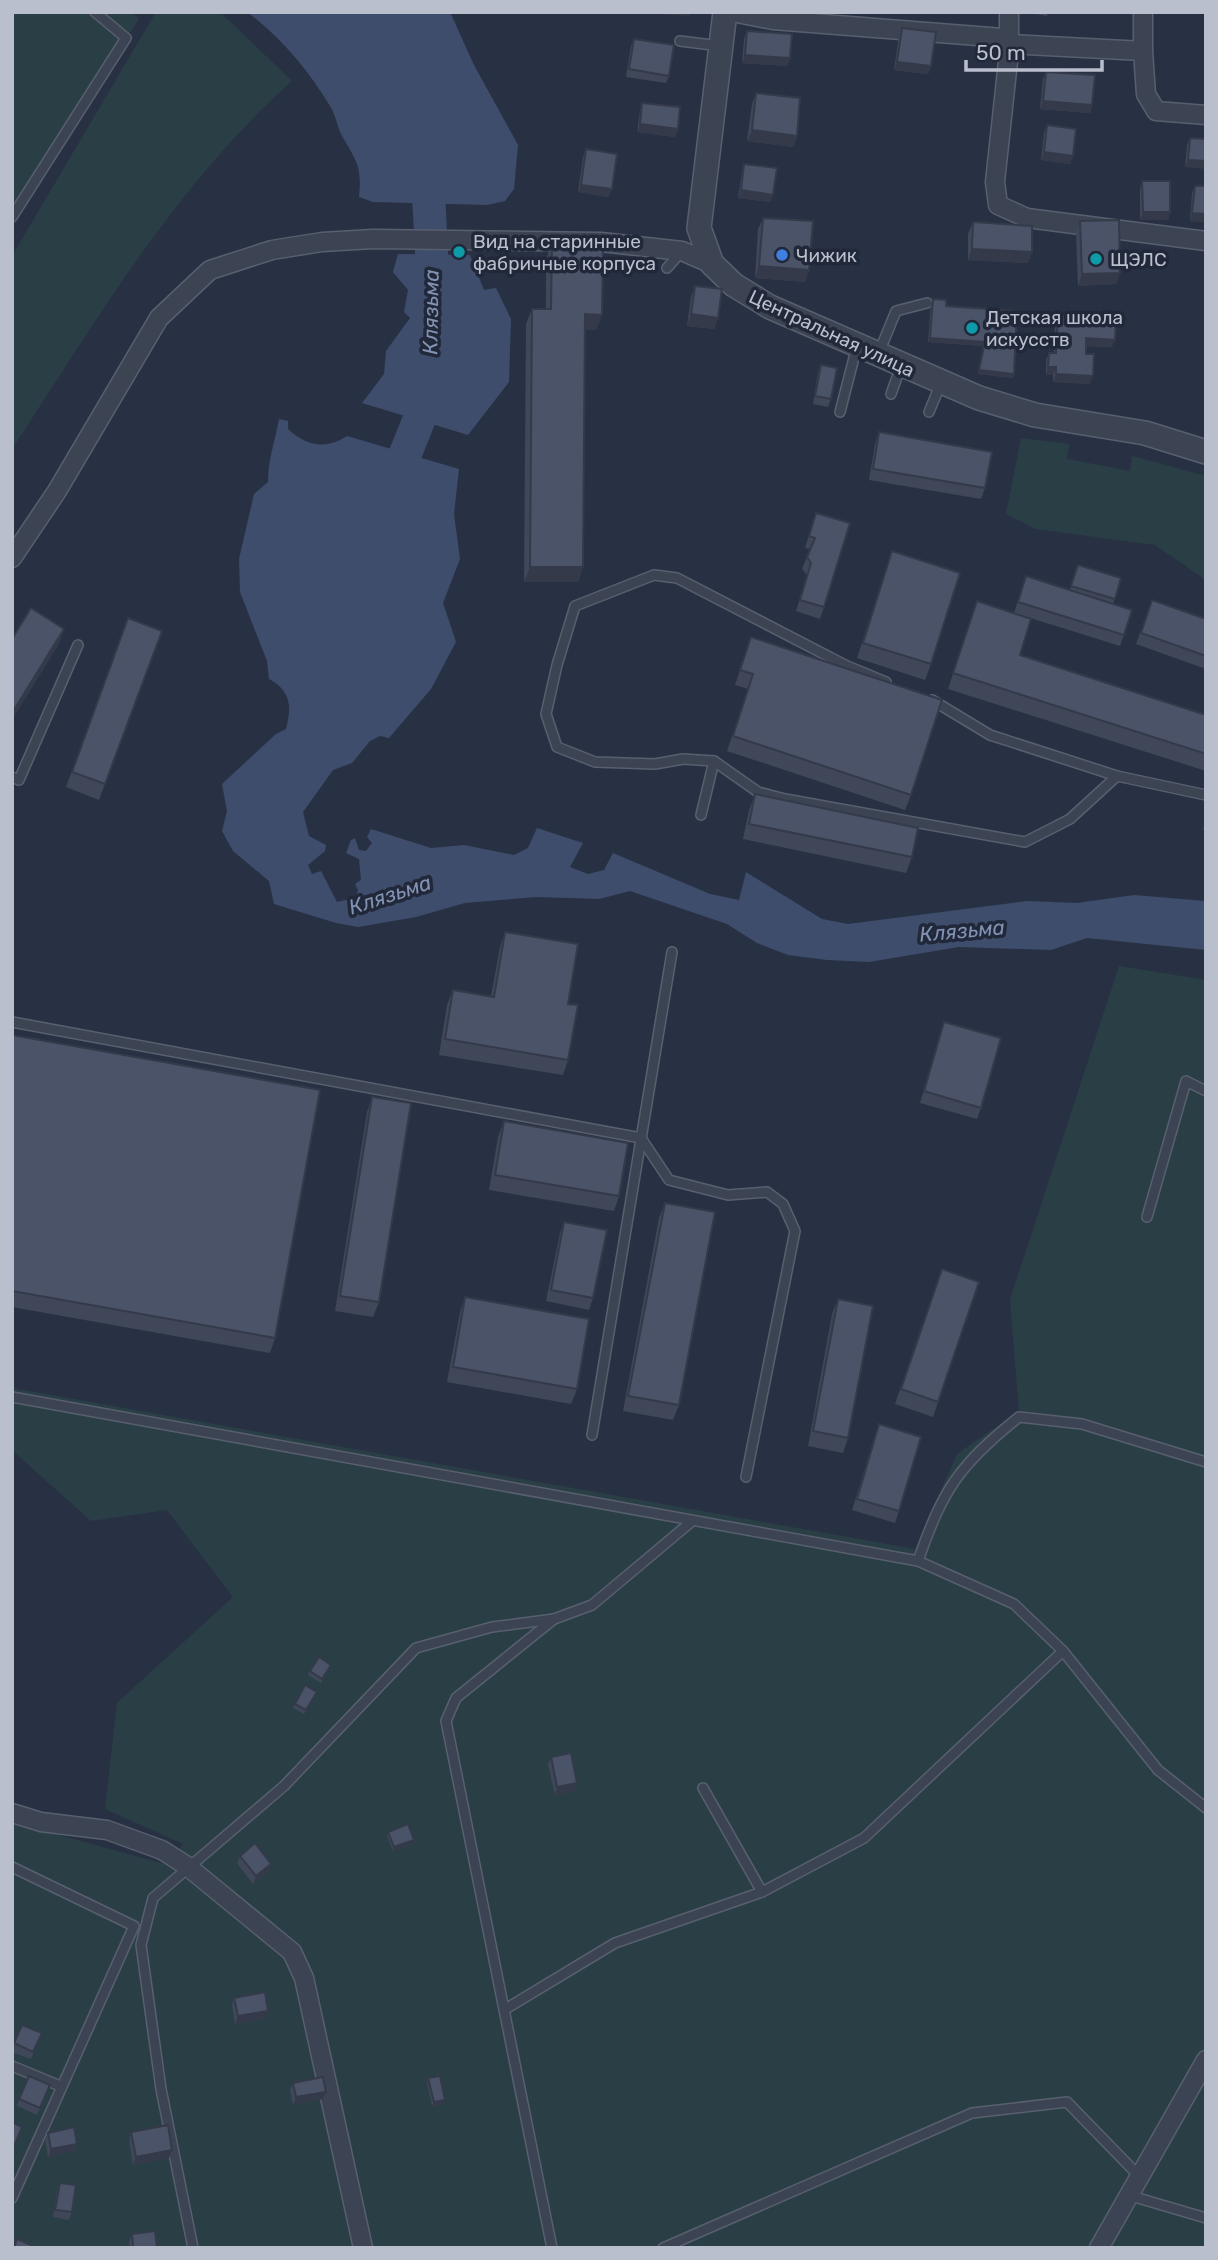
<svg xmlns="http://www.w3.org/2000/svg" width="1218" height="2260" font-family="Rubik,sans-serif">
<rect width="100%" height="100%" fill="#283144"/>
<g fill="#2a3f45">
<path d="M12,12H132L139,19L12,209Z"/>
<path d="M156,12H220L292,81C176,184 96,321 12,449V256Z"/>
<path d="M1021,438L1069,444L1067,459L1130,471L1132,456L1206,476V580L1155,545L1036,529L1006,514Z"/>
<path d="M1119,966L1206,980V2248H12V1822L168,1865L183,1844L105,1809L117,1703L233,1597L167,1510L91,1521L12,1450V1388L915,1549L957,1454L1019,1411L1010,1300Z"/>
</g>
<g fill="#3e4d6c">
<path d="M247,12H450L474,65L518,145L514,189L505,201L487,205L373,202L359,197C362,166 357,162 342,136C337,127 336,115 330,106C308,70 281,37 247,12Z"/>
<path d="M398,254L470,255L484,290L496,288L511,319L509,382L468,435L362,403L384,374L386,351L410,318L404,312L408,290L393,272Z"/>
<path d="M279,419L288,421V429C306,446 326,450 347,436L459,469L454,514L460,559L443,603L456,642L431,689L389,738L380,736L370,741L352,763L333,770L303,812L309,836L326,845L325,851L308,865L312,874L321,871L337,902L355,898L358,890L355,884L361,880L359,859L346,853L351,840L355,838L359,850L366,851L372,843L367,837L371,829L431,848L464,845L514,855L528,848L537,828L583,843L570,867L588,874L604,870L613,853L710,894L739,900L746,872L822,919L848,924L1027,901L1077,903L1134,895L1206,901V950L1087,938L1051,950L959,947L869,962L827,960L788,955L757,943L727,924L630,891L599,899L536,897L465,903L416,917L358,927L336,923L274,904L269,881L233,851L222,831L227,811L222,784L276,734L286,729C292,706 291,691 269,679L267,661L240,592L239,559L254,494L268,482C268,459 275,442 279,419Z"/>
</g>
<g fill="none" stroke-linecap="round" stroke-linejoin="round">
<g stroke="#3e4d6c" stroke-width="33">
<path d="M421,159L429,204L434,300"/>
<path d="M389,495L424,407L428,378"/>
</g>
<defs>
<g id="service">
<path d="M680,41L720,46"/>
<path d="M12,217L126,38L95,12"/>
<path d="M667,268L682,251"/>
<path d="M878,355L896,311L927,303"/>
<path d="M891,394L901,366"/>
<path d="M840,412L857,346"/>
<path d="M929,412L941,383"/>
<path d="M886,682L847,666L677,578L654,575L575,606L557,665L546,714L557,747L595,762L655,764L683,759L714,761L758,792L785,799L1025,842L1070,819L1117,776"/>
<path d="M932,700L990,735L1117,776L1206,795"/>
<path d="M12,777L19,780L78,645"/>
<path d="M701,815L714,761"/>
<path d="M12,1022L641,1138L669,1180L728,1195L767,1192L783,1204L795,1231L746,1477"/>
<path d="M1147,1217L1186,1081L1206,1091"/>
<path d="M12,1397L918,1561L1014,1604L1063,1651L1158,1770L1206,1808"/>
<path d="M592,1435L672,952"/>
<path d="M918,1561C943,1489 959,1465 1019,1417L1082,1424L1206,1462"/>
<path d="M703,1788L762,1892"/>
<path d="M12,1867L134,1926L12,2198"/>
<path d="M504,2010L615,1943L762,1892L864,1838L1063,1651"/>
<path d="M12,2066L60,2086"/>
<path d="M1131,2196L1206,2218"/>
<path d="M193,2248L161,2089L141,1945L153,1898L284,1786L416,1648L492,1627L554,1619"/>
<path d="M552,2248L446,1721L456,1698L554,1619L592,1605L691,1522"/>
<path d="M663,2248L972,2113L1067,2102L1140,2177"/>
</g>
<g id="minor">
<path d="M732,12L773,20L1003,38L1009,44V52L995,182L998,205L1027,218L1206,241"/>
<path d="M1009,12V44L1143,51L1146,94L1156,111L1206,115"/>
<path d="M1143,12V51"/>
<path d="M12,558L57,491L159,318L210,270L272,250L322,242L373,239L601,242L682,251L712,264"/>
<path d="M12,1813L41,1822L107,1830L162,1850L187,1866L292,1952L304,1978L363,2248"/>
<path d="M1099,2248L1206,2060"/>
</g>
<path id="tertiary" d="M725,12L699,228L712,264L734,285L770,307L979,398L1035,415L1145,433L1206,452"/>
</defs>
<use href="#service" stroke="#585f6e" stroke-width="12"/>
<use href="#minor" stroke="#585f6e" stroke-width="21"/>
<use href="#tertiary" stroke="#585f6e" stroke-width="26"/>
<use href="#service" stroke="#3c4453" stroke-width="9"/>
<use href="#minor" stroke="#3c4453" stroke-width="18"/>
<use href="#tertiary" stroke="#3c4453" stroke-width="23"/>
</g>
<g fill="#404759">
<path d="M1024,12H1048L1047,16Z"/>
<path d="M902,28L931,66L928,74L894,70L899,35Z"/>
<path d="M747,31L788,66L742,63L744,39Z"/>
<path d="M634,39L669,76L666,83L626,77L631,46Z"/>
<path d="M1046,72L1092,105L1090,113L1040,109L1043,79Z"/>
<path d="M756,93L797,136L793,147L747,141L752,104Z"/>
<path d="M642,103L678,129L675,137L637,132L640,111Z"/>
<path d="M1047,125L1073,156L1070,164L1041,160L1044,133Z"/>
<path d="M1190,138L1206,139L1185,167L1187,145Z"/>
<path d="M586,149L609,197L578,192L583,157Z"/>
<path d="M744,164L773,195L770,202L738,198L742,172Z"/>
<path d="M1142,181L1170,212L1168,220H1140V189Z"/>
<path d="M1195,186H1206V222L1190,221L1192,193Z"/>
<path d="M763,218L809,270L805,282L755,278L758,229Z"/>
<path d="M1080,221L1120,273L1116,284L1078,286L1076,233Z"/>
<path d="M973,222L1032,252L1028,263L968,260V234Z"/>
<path d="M552,244L602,315L596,330H585L583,567L578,582H524L526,324L532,309H546V259Z"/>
<path d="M695,286L718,318L714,329L687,326L691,297Z"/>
<path d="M933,299L946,306L1014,374L1013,378L978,374L983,346L928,342L931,303Z"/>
<path d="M1058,315L1112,347L1086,346V354L1090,384L1053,382V375H1046V360L1049,353H1054L1055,322Z"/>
<path d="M821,365L831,399L828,407L813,404L818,373Z"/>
<path d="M879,432L985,488L981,499L869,480L875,444Z"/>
<path d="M816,513L824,607L820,619L796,611L807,575L802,569L810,549L805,548Z"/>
<path d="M892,551L931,664L925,680L857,658Z"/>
<path d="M1078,565L1121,578L1113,604L1124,635L1120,646L1014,613L1026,576L1070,590Z"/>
<path d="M1152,600L1206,619V669L1136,644Z"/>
<path d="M977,601L1020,655L1206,715V771L948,689Z"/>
<path d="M128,618L162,631L99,800L66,787Z"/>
<path d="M751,637L911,795L905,810L727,751L748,689L735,685Z"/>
<path d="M755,794L912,857L906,873L743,839L749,810Z"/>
<path d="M1206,820V831L1203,830Z"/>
<path d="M505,932L568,1004V1060L563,1075L439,1055L447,1005L453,990L491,996L500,947Z"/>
<path d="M944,1022L981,1108L977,1119L920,1103Z"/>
<path d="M12,1035L275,1338L270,1353L12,1307Z"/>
<path d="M372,1097L379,1302L373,1317L335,1311L367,1112Z"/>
<path d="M504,1121L619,1196L614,1211L489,1190L498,1137Z"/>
<path d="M665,1203L679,1405L673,1420L623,1411L659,1218Z"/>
<path d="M564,1222L593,1298L589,1310L546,1301L560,1233Z"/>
<path d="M942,1269L979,1282L933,1417L895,1404Z"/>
<path d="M465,1297L577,1389L571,1404L447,1382L460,1312Z"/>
<path d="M838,1299L848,1438L843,1453L808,1446L832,1314Z"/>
<path d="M879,1424L899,1511L895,1523L852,1510Z"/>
<path d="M331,1665L321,1683L308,1675L310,1671Z"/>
<path d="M315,1696L304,1714L293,1708L295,1704Z"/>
<path d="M551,1757L577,1783L574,1791L555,1795L548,1765Z"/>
<path d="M388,1832L412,1844L393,1851L387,1836Z"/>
<path d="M240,1856L271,1864L268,1871L253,1884L237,1863Z"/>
<path d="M234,1998L268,2011L265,2019L235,2024L232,2005Z"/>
<path d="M22,2025L42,2033L31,2059L12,2052V2047Z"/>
<path d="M428,2078L445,2100L444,2104L432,2106L427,2082Z"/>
<path d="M293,2083L323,2099L293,2105L290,2090Z"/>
<path d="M47,2093L37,2115L17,2106L19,2099Z"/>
<path d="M131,2132L172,2150L169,2158L133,2165L129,2140Z"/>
<path d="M48,2133L77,2144L74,2151L48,2157L45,2140Z"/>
<path d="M60,2183L72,2212L69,2220L53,2217L57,2191Z"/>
<path d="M132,2234L157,2248H130L129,2242Z"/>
</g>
<g fill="#343a49">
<path d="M659,12H690L689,16L658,14Z"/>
<path d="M745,55L790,58L788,66L742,63Z"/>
<path d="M897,62L931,66L928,74L894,70Z"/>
<path d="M1043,101L1092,105L1090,113L1040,109Z"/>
<path d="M640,124L678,129L675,137L637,132Z"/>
<path d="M752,130L797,136L793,147L747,141Z"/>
<path d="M1044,152L1073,156L1070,164L1041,160Z"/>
<path d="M1188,160L1206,161V169L1185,167Z"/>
<path d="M581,185L612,189L609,197L578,192Z"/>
<path d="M741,190L773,195L770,202L738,198Z"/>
<path d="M1143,212H1170L1168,220H1140Z"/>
<path d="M1192,213L1206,214V222L1190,221Z"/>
<path d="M972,249L1032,252L1028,263L968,260Z"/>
<path d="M759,266L809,270L805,282L755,278Z"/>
<path d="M1120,273L1116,284L1078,286L1082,274Z"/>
<path d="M585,314L602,315L596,330H580Z"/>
<path d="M691,314L718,318L714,329L687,326Z"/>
<path d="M930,338L985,342L983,346L928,342Z"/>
<path d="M1086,338L1115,340L1112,347L1083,346Z"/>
<path d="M1048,367H1056L1053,375H1046Z"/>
<path d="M979,370L1014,374L1013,378L978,374Z"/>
<path d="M1056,374L1093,376L1090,384L1053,382Z"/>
<path d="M530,567H583L578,582H524Z"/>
<path d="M64,629L59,644L12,720V713Z"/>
<path d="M577,1783L574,1791L555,1795L557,1787Z"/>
<path d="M414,1840L412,1844L393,1851L394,1847Z"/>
<path d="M271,1864L268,1871L253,1884L256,1876Z"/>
<path d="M268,2011L265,2019L235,2024L238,2016Z"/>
<path d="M326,2092L323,2099L293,2105L296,2097Z"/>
<path d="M445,2100L444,2104L432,2106L434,2102Z"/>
<path d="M77,2144L74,2151L48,2157L51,2149Z"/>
<path d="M172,2150L169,2158L133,2165L136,2157Z"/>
</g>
<g fill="#4a5368" stroke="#343a49" stroke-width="2">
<path d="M902,28L936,32L931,66L897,62Z"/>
<path d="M747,31L792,34L790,58L745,55Z"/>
<path d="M634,39L674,45L669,76L629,69Z"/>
<path d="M1046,72L1095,75L1092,105L1043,101Z"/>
<path d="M756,93L800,98L797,136L752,130Z"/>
<path d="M642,103L680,107L678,129L640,124Z"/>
<path d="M1047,125L1076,129L1073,156L1044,152Z"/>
<path d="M1190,138L1206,139V161L1188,160Z"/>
<path d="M586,149L617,154L612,189L581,185Z"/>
<path d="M744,164L777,168L773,195L741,190Z"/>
<path d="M1142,181H1170V212H1143Z"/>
<path d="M1195,186H1206V214L1192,213Z"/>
<path d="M763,218L813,221L809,270L759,266Z"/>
<path d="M1119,220L1120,273L1082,274L1080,221Z"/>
<path d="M973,222L1032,226V252L972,249Z"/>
<path d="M552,244L603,245L602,315L585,314L583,567H530L532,309H551Z"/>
<path d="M695,286L722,289L718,318L691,314Z"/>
<path d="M933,299L946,300V306L1017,311L1014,374L979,370L985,342L930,338Z"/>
<path d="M1058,315L1116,317L1115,340L1086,338V354H1094L1093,376L1056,374V367H1048L1049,353H1056Z"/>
<path d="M821,365L837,368L831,399L815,396Z"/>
<path d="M879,432L992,452L985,488L873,469Z"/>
<path d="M816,513L850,523L824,607L800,600L811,563L807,557L815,538L809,536Z"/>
<path d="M892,551L960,573L931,664L863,643Z"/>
<path d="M1078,565L1121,578L1115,599L1071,586Z"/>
<path d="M1026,576L1132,610L1124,635L1018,602Z"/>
<path d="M1152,600L1206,619V656L1141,633Z"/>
<path d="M977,601L1031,619L1020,655L1206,715V754L953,673Z"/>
<path d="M31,608L64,629L12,713V639Z"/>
<path d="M128,618L162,631L105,784L72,772Z"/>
<path d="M751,637L942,700L911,795L733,736L753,674L740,670Z"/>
<path d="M755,794L918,828L912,857L749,824Z"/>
<path d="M505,932L578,944L568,1004L578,1005L568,1060L445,1039L453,990L494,997Z"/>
<path d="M944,1022L1001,1038L981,1108L924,1091Z"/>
<path d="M12,1035L320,1090L275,1338L12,1291Z"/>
<path d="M372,1097L411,1103L379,1302L340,1296Z"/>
<path d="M504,1121L628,1143L619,1196L495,1175Z"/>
<path d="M665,1203L715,1212L679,1405L628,1396Z"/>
<path d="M564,1222L607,1230L593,1298L551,1290Z"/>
<path d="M942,1269L979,1282L938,1402L901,1389Z"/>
<path d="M465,1297L589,1319L577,1389L453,1367Z"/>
<path d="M838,1299L873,1306L848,1438L813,1431Z"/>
<path d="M879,1424L921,1437L899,1511L857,1499Z"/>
<path d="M319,1657L331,1665L322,1679L310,1671Z"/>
<path d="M305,1685L317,1692L306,1710L295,1704Z"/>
<path d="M571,1753L577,1783L557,1787L551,1757Z"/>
<path d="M408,1824L414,1840L394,1847L388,1832Z"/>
<path d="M255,1843L271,1864L256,1876L240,1856Z"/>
<path d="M265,1992L268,2011L238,2016L234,1998Z"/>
<path d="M22,2025L42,2033L33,2052L14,2043Z"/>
<path d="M29,2076L50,2085L40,2108L19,2099Z"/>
<path d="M440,2076L445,2100L434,2102L428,2078Z"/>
<path d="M323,2077L326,2092L296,2097L293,2083Z"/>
<path d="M12,2122L22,2127L13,2149L12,2148Z"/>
<path d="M168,2125L172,2150L136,2157L131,2132Z"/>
<path d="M74,2127L77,2144L51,2149L48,2133Z"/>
<path d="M60,2183L76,2185L72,2212L55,2210Z"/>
<path d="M155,2231L157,2248H133L132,2234Z"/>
<path d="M17,2239L38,2248H14Z"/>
</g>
<g fill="#0f9aa8" stroke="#212839" stroke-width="2.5">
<circle cx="459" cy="252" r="7"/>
<circle cx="1096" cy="259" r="7"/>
<circle cx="972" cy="328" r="7"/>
</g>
<circle fill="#3f7fe0" stroke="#212839" stroke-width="2.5" cx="782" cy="255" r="7"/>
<g text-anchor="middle" stroke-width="7" stroke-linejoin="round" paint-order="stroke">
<g font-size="19" fill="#babfcd" stroke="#212839" text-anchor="start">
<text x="473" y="248">Вид на старинные<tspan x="473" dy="22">фабричные корпуса</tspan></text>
<text x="796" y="262">Чижик</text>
<text x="1110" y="266">ЩЭЛС</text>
<text x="986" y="324">Детская школа<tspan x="986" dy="22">искусств</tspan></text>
</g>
<g font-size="19" fill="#babfcd" stroke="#212839">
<text transform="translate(832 333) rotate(25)" y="7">Центральная улица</text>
</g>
<g font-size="21" font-style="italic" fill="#8292b3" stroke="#212839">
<text transform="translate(431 312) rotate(-89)" y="7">Клязьма</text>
<text transform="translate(390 895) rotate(-18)" y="7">Клязьма</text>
<text transform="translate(962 931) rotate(-5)" y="7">Клязьма</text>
</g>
</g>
<rect width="1218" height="2260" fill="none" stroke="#babfcd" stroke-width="28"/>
<path d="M966 60v10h136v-10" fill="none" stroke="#babfcd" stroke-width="3.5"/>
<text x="976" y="60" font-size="21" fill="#babfcd" stroke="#212839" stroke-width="5" paint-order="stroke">50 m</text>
</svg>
